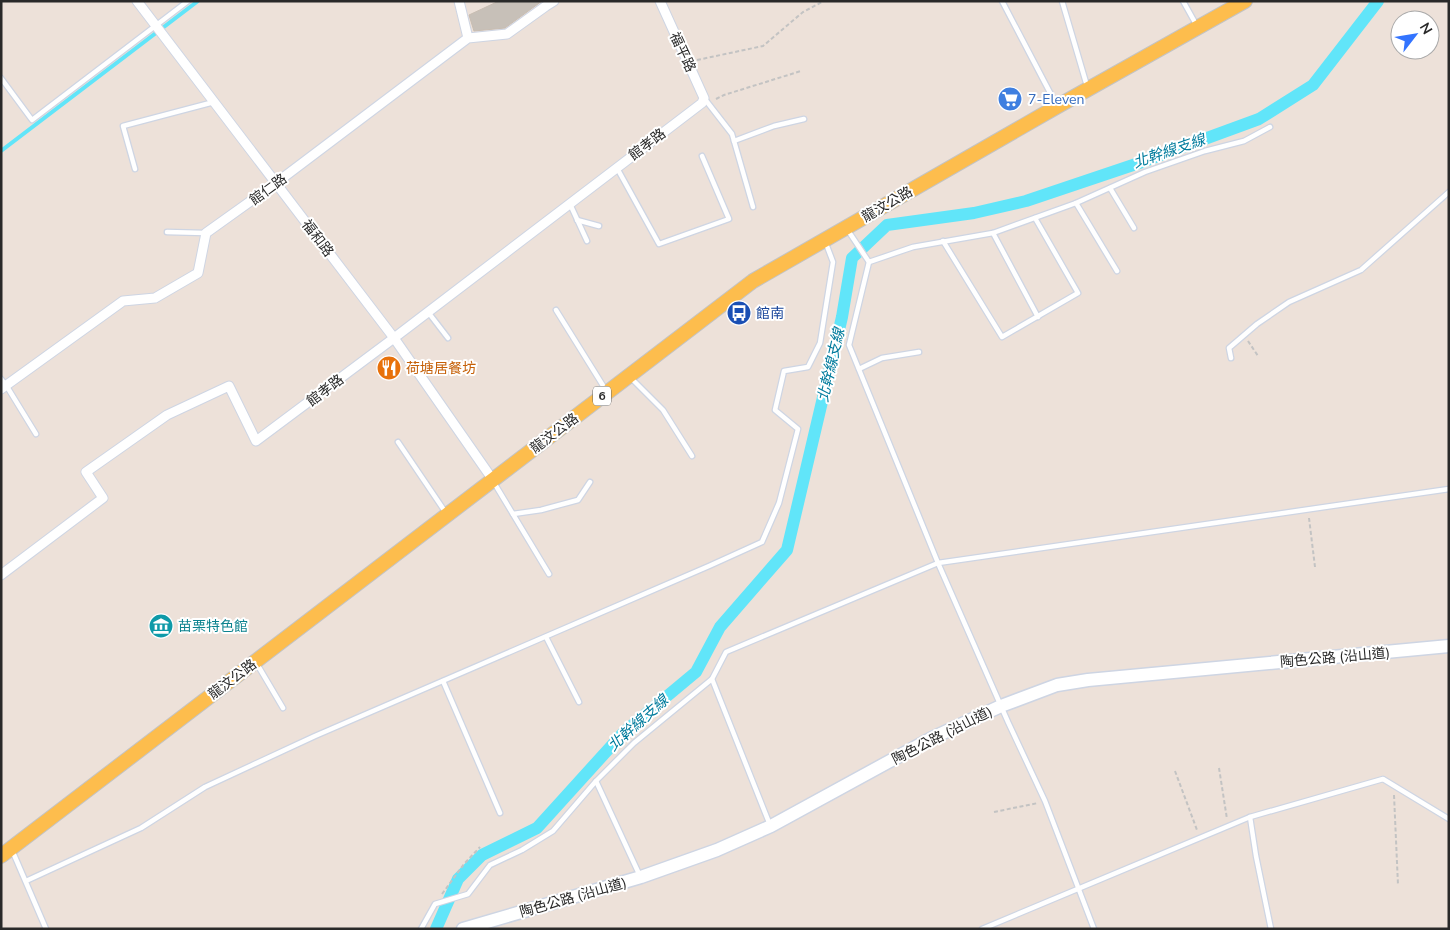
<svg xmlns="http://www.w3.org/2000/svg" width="1450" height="930" font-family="'Nunito Sans','Noto Sans TC',sans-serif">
<rect width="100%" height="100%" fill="#ede1d9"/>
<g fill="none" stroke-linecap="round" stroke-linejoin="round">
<path stroke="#61e5f9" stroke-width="4" d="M1,151L198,1"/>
<path stroke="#61e5f9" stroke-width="12" d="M436,929L458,879L482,855L537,828L624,732L696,672L720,627L787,550L842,317L852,258L887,225L974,213L1026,201L1139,163L1259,119L1313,85L1378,1"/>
</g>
<path fill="#c7c0b8" stroke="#c8bdb2" d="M499,1H542L505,28L474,31L469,15Z"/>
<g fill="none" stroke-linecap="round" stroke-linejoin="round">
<defs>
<g id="lane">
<path d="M1002,1L1056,104"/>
<path d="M1062,1L1087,86"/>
<path d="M1183,1L1197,26"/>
<path d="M1,78L32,120L188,1"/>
<path d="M704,98L732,134L753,207"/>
<path d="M734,141L774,126L804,119"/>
<path d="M617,168L659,244L729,219L702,156"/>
<path d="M135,169L123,126L214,102"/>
<path d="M1110,188L1134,228"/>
<path d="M1076,203L1117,271"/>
<path d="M570,204L587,241"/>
<path d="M577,220L599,226"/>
<path d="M847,229L869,262L849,345L938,563L1008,722L1045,801L1094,929"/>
<path d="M167,232L205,233"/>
<path d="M993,233L1038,317"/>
<path d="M943,241L1002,337L1078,293L1035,218"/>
<path d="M869,262L913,247L993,233L1076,203L1145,172L1205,151L1244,141L1270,127"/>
<path d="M556,310L607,392"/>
<path d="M428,312L448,338"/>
<path d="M1231,358L1229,348L1257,324L1289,302L1361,270L1449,192"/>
<path d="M859,369L882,358L919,352"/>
<path d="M630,377L663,410L692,456"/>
<path d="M1,379L6,385L36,434"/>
<path d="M398,442L446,513"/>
<path d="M493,481L549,574"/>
<path d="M513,514L541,510L578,500L590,482"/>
<path d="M546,637L579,702"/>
<path d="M257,664L283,708"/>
<path d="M712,679L770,825"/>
<path d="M443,681L500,813"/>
<path d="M596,781L640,876"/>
<path d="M1250,817L1256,856L1271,929"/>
<path d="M12,850L46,929"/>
<path d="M26,881L141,828L205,787L315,736L709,566L762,542L779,503L798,429L775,410L784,371L808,367L820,343L833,262L825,241"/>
<path d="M421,929L435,904L468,894L490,865L522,850L553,831L596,781L634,743L712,679L726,652L938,563L1449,489"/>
<path d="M982,929L1250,817L1383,779L1449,819"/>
</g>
<g id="street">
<path d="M137,1L394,338L493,480"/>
<path d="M459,1L468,38"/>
<path d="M1,389L123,301L155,298L198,273L206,233L276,183L468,38L507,34L546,6L554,1"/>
<path d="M1,575L103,498L86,472L167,415L229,386L256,441L394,338L702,103L704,98L660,1"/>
</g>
<path id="secondary" d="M463,929L641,877L717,850L771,826L932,738L1001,706L1057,685L1088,680L1449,646"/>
<path id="primary" d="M1,856L753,281L1058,106L1245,1"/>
</defs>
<use href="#lane" stroke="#ced5e3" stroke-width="7"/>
<use href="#street" stroke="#ced5e3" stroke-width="11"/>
<use href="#secondary" stroke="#ced5e3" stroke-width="15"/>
<use href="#primary" stroke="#c3c3c3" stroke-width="16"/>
<g stroke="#c3c3c3" stroke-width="2" stroke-dasharray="4 2.5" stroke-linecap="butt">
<path d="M697,60L763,46L803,12L824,1"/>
<path d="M716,99L724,95L801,71"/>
<path d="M1248,341L1258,356"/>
<path d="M1309,518L1315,567"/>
<path d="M1219,768L1227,819"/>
<path d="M1175,771L1197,830"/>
<path d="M1394,795L1398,885"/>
<path d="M994,812L1038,803"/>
<path d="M442,894L464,864L480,847"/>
</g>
<use href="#lane" stroke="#fff" stroke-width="4.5"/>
<use href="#street" stroke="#fff" stroke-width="9"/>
<use href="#secondary" stroke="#fff" stroke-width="12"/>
<use href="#primary" stroke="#fdbd4d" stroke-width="14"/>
</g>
<defs>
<symbol id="supermarket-disc" viewBox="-11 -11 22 22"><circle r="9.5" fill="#3f7fe0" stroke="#fff"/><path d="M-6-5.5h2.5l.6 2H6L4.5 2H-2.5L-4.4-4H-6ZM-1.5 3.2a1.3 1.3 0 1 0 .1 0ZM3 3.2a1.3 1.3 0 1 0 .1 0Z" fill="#fff"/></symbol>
<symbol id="bus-disc" viewBox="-11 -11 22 22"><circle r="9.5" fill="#1a4fb4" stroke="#fff"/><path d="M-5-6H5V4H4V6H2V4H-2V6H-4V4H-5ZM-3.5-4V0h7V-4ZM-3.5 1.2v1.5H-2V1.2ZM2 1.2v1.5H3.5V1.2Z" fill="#fff"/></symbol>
<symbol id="restaurant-disc" viewBox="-11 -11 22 22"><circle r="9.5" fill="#e8710a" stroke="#fff"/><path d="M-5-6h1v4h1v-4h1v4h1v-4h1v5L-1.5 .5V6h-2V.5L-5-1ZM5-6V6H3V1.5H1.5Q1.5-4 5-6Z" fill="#fff"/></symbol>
<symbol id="museum-disc" viewBox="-11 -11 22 22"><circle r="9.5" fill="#0f9aa8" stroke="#fff"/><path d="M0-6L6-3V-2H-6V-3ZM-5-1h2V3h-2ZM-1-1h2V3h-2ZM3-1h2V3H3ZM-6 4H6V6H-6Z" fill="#fff"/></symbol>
</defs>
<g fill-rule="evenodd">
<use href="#supermarket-disc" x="996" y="85" width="28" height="28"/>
<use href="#bus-disc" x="725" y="299" width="28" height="28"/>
<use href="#restaurant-disc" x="375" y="354" width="28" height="28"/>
<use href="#museum-disc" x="147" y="612" width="28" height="28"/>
</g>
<g text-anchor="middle" stroke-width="4" stroke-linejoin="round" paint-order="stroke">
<rect fill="#fff" stroke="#696969" stroke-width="1" x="593" y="386.5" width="18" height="19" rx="4"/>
<g font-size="12" font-weight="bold" fill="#292929">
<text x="602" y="400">6</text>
</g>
<g font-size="14" fill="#292929" stroke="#fff">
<text transform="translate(683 52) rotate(65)" y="5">福平路</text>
<text transform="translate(647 144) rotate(-37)" y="5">館孝路</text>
<text transform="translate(268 189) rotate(-36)" y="5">館仁路</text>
<text transform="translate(887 204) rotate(-30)" y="5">龍汶公路</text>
<text transform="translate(318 238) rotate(53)" y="5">福和路</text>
<text transform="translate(325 390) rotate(-37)" y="5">館孝路</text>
<text transform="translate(554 433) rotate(-37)" y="5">龍汶公路</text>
<text transform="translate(1335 657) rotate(-5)" y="5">陶色公路 (沿山道)</text>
<text transform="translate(232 679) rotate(-37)" y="5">龍汶公路</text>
<text transform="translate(942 735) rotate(-27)" y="5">陶色公路 (沿山道)</text>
<text transform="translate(573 897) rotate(-16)" y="5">陶色公路 (沿山道)</text>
</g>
<g font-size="14" fill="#366cbe" stroke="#fff" text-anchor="start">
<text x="1028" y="104">7-Eleven</text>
</g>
<g font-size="14" fill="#164399" stroke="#fff" text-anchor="start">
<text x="756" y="318">館南</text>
</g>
<g font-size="14" fill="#c56008" stroke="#fff" text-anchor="start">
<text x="406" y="373">荷塘居餐坊</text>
</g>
<g font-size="14" fill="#0d838f" stroke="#fff" text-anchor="start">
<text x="178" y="631">苗栗特色館</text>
</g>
<g font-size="15" font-style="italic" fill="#027c9d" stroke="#fff">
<text transform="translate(1169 151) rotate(-19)" y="5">北幹線支線</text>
<text transform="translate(831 365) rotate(-77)" y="5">北幹線支線</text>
<text transform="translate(638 723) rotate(-42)" y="5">北幹線支線</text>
</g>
</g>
<rect width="1450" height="930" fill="none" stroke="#292929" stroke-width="5"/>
<g transform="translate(1415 35) rotate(59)"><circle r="24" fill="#ffffff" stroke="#a9a9a9"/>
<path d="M0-4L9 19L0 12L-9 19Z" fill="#3374ff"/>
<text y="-8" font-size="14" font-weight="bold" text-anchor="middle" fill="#292929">N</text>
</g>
</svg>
